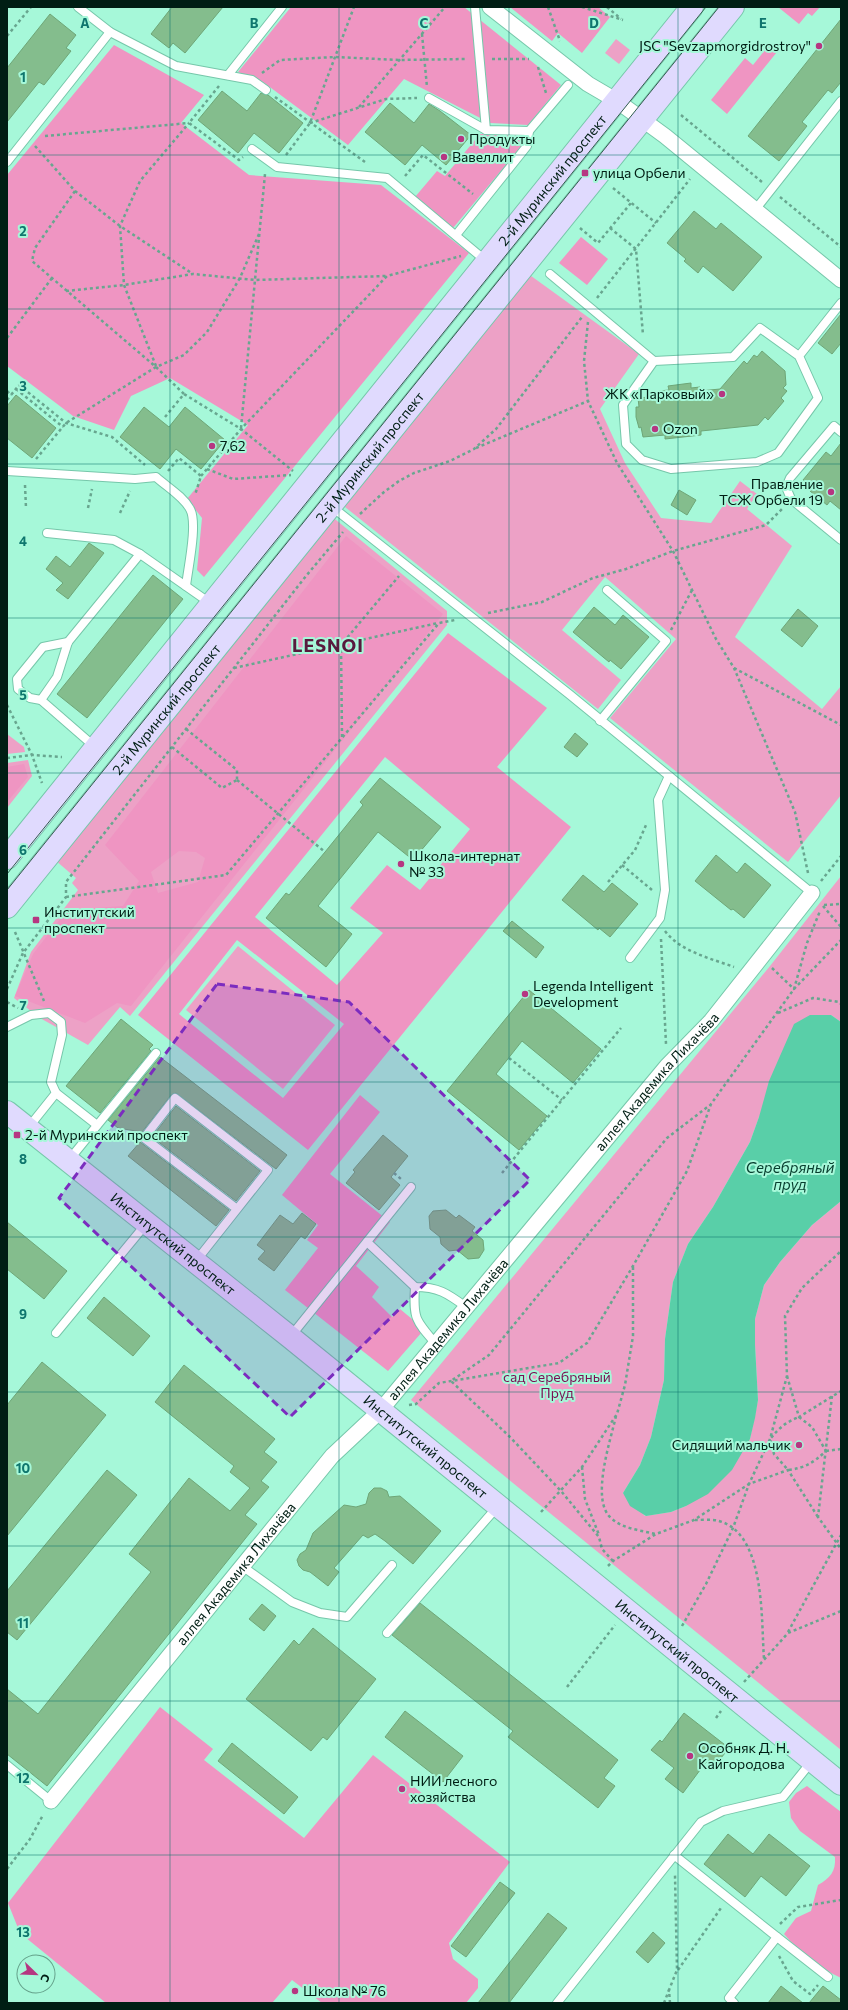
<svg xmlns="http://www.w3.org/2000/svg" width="848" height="2010" font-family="Commissioner,sans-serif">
<rect width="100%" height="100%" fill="#a6f8d9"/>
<g fill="#eda1c6">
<path d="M616,39L630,50L619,64L605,53Z"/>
<path d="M527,273L639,354L600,409L625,463L661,518L711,523L740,481L757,494L747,509L792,546L735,637L822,709L841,686V795L788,862L610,718L676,639L605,577L562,630L621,680L598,709L340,503Z"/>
<path d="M330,515L447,611V625L130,1016L120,1007L88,1045L40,1018L14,998L31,952L78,890L72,883L76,878L55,860Z"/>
<path d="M7,734L24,747L25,752L7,754Z"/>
<path d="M28,760L32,776L7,808V763Z"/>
<path d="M841,876V1022L831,1015L759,1117L750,1142L713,1207L688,1244L673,1282L665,1339L664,1380L651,1437L640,1465L623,1493L645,1516L671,1512L686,1506L750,1439L758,1400L755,1345V1319L764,1285L780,1262L812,1225L841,1201V1750L411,1400L770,966Z"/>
<path d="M238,946L335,1025L283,1089L186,1010Z"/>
</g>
<g fill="#ef95c2" fill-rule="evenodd">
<path d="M291,7H464L561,85L528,125L490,123L404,79L348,145L263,82L238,72Z"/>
<path d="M510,7H598L610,17L582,53L558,33L552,41Z"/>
<path d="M778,7H820L812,16L808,13L799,24Z"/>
<path d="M114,45L204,95L181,123L249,175L381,185L469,253L204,577L197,570L202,518L187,499L248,425L170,378L131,396L114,430L73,416L7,366V175Z"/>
<path d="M769,45L777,52L727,114L711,100L745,58L753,65Z"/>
<path d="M480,134L523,135L521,147L453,228L415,197L437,171L445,176Z"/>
<path d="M581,237L608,259L587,285L559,263Z"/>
<path d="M346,536L443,614L131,1006L117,1003L85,1023L15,996L33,954L67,910L123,906L139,881L105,845ZM179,851L196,852L205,858L198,882L158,893L151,872Z"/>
<path d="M448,633L547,708L497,767L571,827L308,1150L138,1015ZM385,757L470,829L420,890L387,865L350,908L383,933L337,985L255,917ZM237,940L344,1024L283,1098L179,1014Z"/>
<path d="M24,764L28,777L7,802V767Z"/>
<path d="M360,1095L380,1112L330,1174L390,1222L356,1266L379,1287L372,1297L392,1317L400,1309L412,1319L422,1332L388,1371L285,1290L318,1248L307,1240L318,1225L282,1195Z"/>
<path d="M160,1707L213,1749L204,1760L304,1838L373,1755L510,1862L449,1943L453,1959L478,1979V1988L466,2003H322L292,1980L272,2003H106L20,1933L8,1903Z"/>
<path d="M807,1786L841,1812V1978C818,1967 801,1953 784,1934L796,1918L811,1911L818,1885C830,1878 836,1872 835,1857L800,1831L791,1818L789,1802L796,1793Z"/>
</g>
<path fill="#59cfa8" d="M810,1015H831L841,1022V1201L812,1225L780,1262L764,1285L755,1319V1345L758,1400L755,1418L750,1439L732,1470L708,1494L686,1506L671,1512L646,1516L630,1506L623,1493L640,1465L651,1437L664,1380L665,1339L673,1282L688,1244L713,1207L750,1142L759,1117L769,1081L794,1024Z"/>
<g fill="#84bd8d" stroke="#6ea677">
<path d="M172,7H223L185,53L173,43L169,48L151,34Z"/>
<path d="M50,14L76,35L66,48L71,51L44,85L39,82L7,122V68Z"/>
<path d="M841,19V82L832,93L828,90L802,122L807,126L779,161L748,136Z"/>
<path d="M222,91L247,111L261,93L268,95L303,123L279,153L254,133L238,153L198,120Z"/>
<path d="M390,103L414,123L429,104L440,111L471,135L446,165L422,145L405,165L365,132Z"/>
<path d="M694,211L716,229L721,223L762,257L733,291L703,266L698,273L684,261L686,259L667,243Z"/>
<path d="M841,314V343L832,354L818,343Z"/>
<path d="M762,351L785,371L786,385L783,388L787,391L781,398L784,401L768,420L765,417L758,425L701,431V435L665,439V435L643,437L641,427L639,428L636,417V407H639L638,398L660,396L659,391L669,390L668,386L691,383V388L700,387V391L720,389L744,361L747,364L754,355L757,357Z"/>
<path d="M16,395L56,428L32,458L7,438V406Z"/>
<path d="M144,407L169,427L185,407L225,440L201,469L176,449L160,469L120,437Z"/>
<path d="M841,443V510L830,501L827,505L810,491L812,488L803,480L826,452L831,456Z"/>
<path d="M679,490L696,500L687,515L671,505Z"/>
<path d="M89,543L104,553L68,599L56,590L63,583L46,569L56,556L70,567Z"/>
<path d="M153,575L183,599L87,718L57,694Z"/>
<path d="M594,607L615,625L623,615L649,637L621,669L610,660L609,662L573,632Z"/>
<path d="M798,609L818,626L802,647L781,630Z"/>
<path d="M575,733L588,744L577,757L564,747Z"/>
<path d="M380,778L441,827L413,860L378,832L318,906L352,934L326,967L266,918L286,893L289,895L325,852L363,805L360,802Z"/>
<path d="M716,855L737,873L745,863L771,885L744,918L733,909L731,910L695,881Z"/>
<path d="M583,875L604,892L612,883L638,904L610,937L599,928L598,930L562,900Z"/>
<path d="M512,921L544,947L536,958L503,931Z"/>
<path d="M529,990L601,1049L573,1083L522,1041L496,1074L547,1116L519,1150L447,1091Z"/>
<path d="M121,1019L153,1045L149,1049L151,1051L100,1113L66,1086Z"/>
<path d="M160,1057L287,1155L276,1169L176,1093L171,1095L142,1132L118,1128L108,1120Z"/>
<path d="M176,1106L260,1171L236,1201L152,1137Z"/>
<path d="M383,1135L408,1156L391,1177L400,1185L379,1210L346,1183L355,1172L353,1170Z"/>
<path d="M140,1142L229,1210L216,1226L128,1156Z"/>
<path d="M446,1210L456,1218L459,1215L475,1227L472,1231L483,1240L484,1250L479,1258L468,1259L457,1250L449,1251L441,1244L440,1237L430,1229L429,1216L433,1211Z"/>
<path d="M302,1213L316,1224L305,1239L301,1236L274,1271L258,1259L265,1251L257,1245L280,1215L293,1224Z"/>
<path d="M7,1222L67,1271L44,1299L7,1269Z"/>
<path d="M104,1297L150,1336L133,1356L87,1318Z"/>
<path d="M42,1362L106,1415L7,1536V1405Z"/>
<path d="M184,1365L275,1439L264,1452L277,1462L261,1481L269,1487L245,1515L257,1524L47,1786L7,1754V1689L38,1714L151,1572L129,1554L189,1478L230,1511L250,1488L230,1472L234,1466L155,1402Z"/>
<path d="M107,1470L137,1495L17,1640L7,1632V1591Z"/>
<path d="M374,1488H381L387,1491L389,1497L400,1496L441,1531L413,1564L385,1541L375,1534L368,1538L363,1535L334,1568L339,1572L328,1586L310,1572L303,1570L299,1566L297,1560L300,1554L306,1550L313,1533L344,1505L356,1507L366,1504L369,1493Z"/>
<path d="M420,1603L618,1760L604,1778L615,1786L598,1808L508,1737L513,1731L392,1635Z"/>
<path d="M262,1604L276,1616L264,1631L249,1619Z"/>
<path d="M313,1628L376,1679L327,1740L323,1737L311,1751L246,1699L294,1640L299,1645Z"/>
<path d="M405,1711L463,1756L443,1782L385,1737Z"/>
<path d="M684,1713L729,1748L713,1768L706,1762L683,1793L665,1779L674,1768L651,1750L660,1740L662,1742Z"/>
<path d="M232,1743L298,1797L284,1814L218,1761Z"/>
<path d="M728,1834L753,1854L769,1834L810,1866L786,1896L761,1876L745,1897L704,1864Z"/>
<path d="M500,1882L515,1893L466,1957L451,1946Z"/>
<path d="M548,1913L567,1928L509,2003H478Z"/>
<path d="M653,1932L665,1943L648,1963L636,1952Z"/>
<path d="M781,1986L803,2003H768Z"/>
<path d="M823,1986L841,2000V2003H809Z"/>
</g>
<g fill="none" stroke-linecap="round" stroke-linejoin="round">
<defs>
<g id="lane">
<path d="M78,7L110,32L176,66L252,80L266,90"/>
<path d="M475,7L486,130"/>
<path d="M228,75L282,7"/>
<path d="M429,98L486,130L529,131L568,85"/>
<path d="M252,149L277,167L387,178L486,261"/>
<path d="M7,162L110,32"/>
<path d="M755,210L841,101"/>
<path d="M456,235L527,146L529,131"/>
<path d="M550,274L654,361"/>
<path d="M799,356L760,328L733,357L654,361L623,405L626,444L642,460L671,469L757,462L778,453L818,398L799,356L841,303"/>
<path d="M841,432L834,426L790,478L786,487L791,499L841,540"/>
<path d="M7,471L135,479L156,477C167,487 183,496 190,509C198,523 188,568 186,586"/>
<path d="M331,506L569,694L812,893"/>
<path d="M47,533L114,540L140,554"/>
<path d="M41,700L30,698L18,689L17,679L43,647L68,642"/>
<path d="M600,721L666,641L607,590"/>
<path d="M95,747L41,700L57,677L68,642L140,554L210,603"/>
<path d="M630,958L660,918L665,890L658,800L669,776"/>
<path d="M7,1027L31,1015L49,1013L61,1022L62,1035L51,1082L56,1093L28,1128"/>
<path d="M56,1093L97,1125"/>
<path d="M69,1160L156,1053"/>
<path d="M367,1242L415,1287C438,1287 447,1293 466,1307"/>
<path d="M196,1261C220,1231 244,1200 268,1170L175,1098L144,1138L237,1209"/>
<path d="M415,1287C413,1318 415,1320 436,1344"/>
<path d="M56,1333L146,1224"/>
<path d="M291,1336L411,1187"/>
<path d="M242,1566L292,1602L320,1613L347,1617L392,1565"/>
<path d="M387,1633L498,1506"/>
<path d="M7,1765L51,1801"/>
<path d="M674,1855L777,1937L729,1998L734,2003"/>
<path d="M777,1937L828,1977"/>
<path d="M557,2003L701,1822L723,1811L783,1797L812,1761"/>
</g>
<g id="street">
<path d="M490,7L588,84L617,101L665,136L841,280"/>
<path id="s1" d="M51,1801L332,1456L380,1411L667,1066L711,1021L812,893"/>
</g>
<g id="secondary">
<path id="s2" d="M7,858L692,7"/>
<path id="s3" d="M7,907L733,7"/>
<path id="s4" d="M7,1112L290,1337L841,1784"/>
</g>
</defs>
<use href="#lane" stroke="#76c7aa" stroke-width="10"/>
<use href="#street" stroke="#76c7aa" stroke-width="17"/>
<use href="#secondary" stroke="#76c7aa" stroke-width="24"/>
<g stroke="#68a68f" stroke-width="2.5" stroke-dasharray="3 3" stroke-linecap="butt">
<path d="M548,7L560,41"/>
<path d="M582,7L623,20"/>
<path d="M607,7L621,19"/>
<path d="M422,34L427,87"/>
<path d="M7,36L31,7"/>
<path d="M492,59H529"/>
<path d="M538,67L546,93"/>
<path d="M262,73L280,60L335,57L399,60L467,59"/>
<path d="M219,86L189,123L239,160L243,157"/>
<path d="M275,97L365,162"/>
<path d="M359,107L445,7"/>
<path d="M681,115L762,182"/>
<path d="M310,123L386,99L417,98"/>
<path d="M45,136L189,123"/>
<path d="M35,146L75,191L120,226L193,274"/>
<path d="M286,155L310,123L354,7"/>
<path d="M405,176L423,155L473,194"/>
<path d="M613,188L656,223"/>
<path d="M75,191L35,248L32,261L156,367L184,394"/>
<path d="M780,197L841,247"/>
<path d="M580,228L598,243L631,203"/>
<path d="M610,228L636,249L643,335"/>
<path d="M66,291L124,285L193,274L255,280L386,276"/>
<path d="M597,298L690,179"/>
<path d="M588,322L584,361L588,401L617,463L673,551L716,639L734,668L795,812L808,873"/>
<path d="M7,338L52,278"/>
<path d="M156,366L124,285L120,226L140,181L189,123"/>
<path d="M16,389L63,427"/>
<path d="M7,391L11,395L19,385L66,423L112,437L145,465"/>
<path d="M7,400L11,395"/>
<path d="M165,417L184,394L241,429L293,471"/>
<path d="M241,428L265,174"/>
<path d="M476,448L588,401"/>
<path d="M36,459L66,423L156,367L184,355L207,332L240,278L259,234"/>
<path d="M207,469L233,479L291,475"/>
<path d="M168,471L179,458L201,476L195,495"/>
<path d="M201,476L241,429L387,276L461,256"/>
<path d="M25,485L26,508"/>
<path d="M88,508L92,489"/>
<path d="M120,513L130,491"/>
<path d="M360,514L384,492L399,481L414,473L450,461L474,449L496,429L582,317"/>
<path d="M488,613L542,602L593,578L626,569L673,551L766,525L783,508"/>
<path d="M671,630L692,590"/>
<path d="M234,668L438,623"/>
<path d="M734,668L841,725"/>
<path d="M7,705L32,755L42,783"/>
<path d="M186,729L237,770V780"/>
<path d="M342,737L341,645L399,576"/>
<path d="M172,747L222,788L237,780"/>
<path d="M7,758L32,755L62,757"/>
<path d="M237,780L325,852"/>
<path d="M622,865L652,890"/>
<path d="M821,881L841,856"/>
<path d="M608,882L635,850L646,825"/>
<path d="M66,897L226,875L439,623L455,620"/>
<path d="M824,905L841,904"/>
<path d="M823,906L841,927"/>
<path d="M665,931C681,952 710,958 734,967"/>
<path d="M15,932L44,1001"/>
<path d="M661,939L666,1044"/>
<path d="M772,968L794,989L807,943L820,911"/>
<path d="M7,989L23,953L66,897V882L306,576L343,532"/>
<path d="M7,1002L18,1008"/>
<path d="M778,1013L813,998L839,1002L841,1004"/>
<path d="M509,1058L562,1100"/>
<path d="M394,1173L401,1179"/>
<path d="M502,1173L621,1028"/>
<path d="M787,1376L799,1417L841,1391"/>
<path d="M832,1396L818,1517L841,1549"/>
<path d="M409,1405L416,1404L439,1383L559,1363L587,1343L633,1266L687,1171L711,1104L794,989L841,940"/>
<path d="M616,1416C611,1439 590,1500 611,1518C623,1529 640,1530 655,1534"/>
<path d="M799,1417L812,1427L826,1451C813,1463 805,1468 788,1470L774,1454L770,1439C779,1428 786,1422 799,1417Z"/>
<path d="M826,1451L841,1449"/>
<path d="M582,1467L585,1499L599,1535"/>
<path d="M541,1512L582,1467L617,1414L625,1385L633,1336V1266"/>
<path d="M695,1520C702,1520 712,1519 719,1521C766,1534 761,1621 764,1659"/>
<path d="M613,1561L602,1549L599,1537L561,1491L510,1437L451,1381L489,1355L667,1138L710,1105"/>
<path d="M608,1566L613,1561L656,1534L694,1520L749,1484L788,1470L818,1517"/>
<path d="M682,1626L706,1584L733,1528L749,1484L770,1439L787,1376L785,1316L802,1288L841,1251"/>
<path d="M788,1632L841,1535"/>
<path d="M744,1682L788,1633L841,1611"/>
<path d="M567,1687L615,1625"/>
<path d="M716,1718L721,1711"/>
<path d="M7,1869L30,1839L43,1815"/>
<path d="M780,1924L798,1907L841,1900"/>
<path d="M779,1956L793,1981L810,1994L818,1985"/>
<path d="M678,1970L721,1908"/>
<path d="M664,2003L669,1990"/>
<path d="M670,2003L669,1990L677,1970L675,1875"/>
</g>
<use href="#lane" stroke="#fff" stroke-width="8"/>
<use href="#street" stroke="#fff" stroke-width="15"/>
<use href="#secondary" stroke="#e0dafe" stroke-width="22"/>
<g stroke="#325f4f" stroke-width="1">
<path d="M7,874L706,7"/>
<path d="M7,890L719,7"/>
</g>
</g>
<path fill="#7b2cbf" fill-opacity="0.2" stroke="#7b2cbf" stroke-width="3" stroke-dasharray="8 5" stroke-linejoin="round" d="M217,984L349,1002L530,1180L290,1417L59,1198Z"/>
<path fill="none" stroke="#0f766e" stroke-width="1" stroke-opacity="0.55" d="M170,7V2003M339,7V2003M509,7V2003M678,7V2003M7,155H841M7,309H841M7,464H841M7,618H841M7,773H841M7,928H841M7,1082H841M7,1237H841M7,1392H841M7,1546H841M7,1701H841M7,1855H841"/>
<g fill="#b63681" stroke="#a6f8d9" stroke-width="1.5">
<circle cx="819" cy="46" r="4"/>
<circle cx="461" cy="139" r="4"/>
<circle cx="444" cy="157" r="4"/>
<rect x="581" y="169" width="8" height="8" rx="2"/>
<circle cx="722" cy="394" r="4"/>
<circle cx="655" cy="429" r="4"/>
<circle cx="212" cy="446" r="4"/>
<circle cx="831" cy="492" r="4"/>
<circle cx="401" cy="864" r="4"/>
<rect x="32" y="916" width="8" height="8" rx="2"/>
<circle cx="525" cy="994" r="4"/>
<rect x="13" y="1131" width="8" height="8" rx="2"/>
<circle cx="799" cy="1445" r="4"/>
<circle cx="690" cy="1756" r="4"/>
<circle cx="402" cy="1789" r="4"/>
<circle cx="295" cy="1991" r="4"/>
</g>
<g text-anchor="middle" stroke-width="4" stroke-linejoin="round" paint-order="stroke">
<g font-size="14" fill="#001e14" stroke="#a6f8d9" text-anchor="start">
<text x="811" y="51" text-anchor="end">JSC "Sevzapmorgidrostroy"</text>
<text x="469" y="144">Продукты</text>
<text x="452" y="162">Вавеллит</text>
<text x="593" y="178">улица Орбели</text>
<text x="714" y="399" text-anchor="end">ЖК «Парковый»</text>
<text x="663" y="434">Ozon</text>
<text x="220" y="451">7,62</text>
<text x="823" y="489" text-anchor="end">Правление<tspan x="823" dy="16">ТСЖ Орбели 19</tspan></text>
<text x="409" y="861">Школа-интернат<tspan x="409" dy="16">№ 33</tspan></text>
<text x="44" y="917">Институтский<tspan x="44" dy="16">проспект</tspan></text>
<text x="533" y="991">Legenda Intelligent<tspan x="533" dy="16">Development</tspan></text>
<text x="25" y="1140">2-й Муринский проспект</text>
<text x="791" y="1450" text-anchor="end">Сидящий мальчик</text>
<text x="698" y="1753">Особняк Д. Н.<tspan x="698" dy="16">Кайгородова</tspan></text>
<text x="410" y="1786">НИИ лесного<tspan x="410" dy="16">хозяйства</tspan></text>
<text x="303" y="1996">Школа № 76</text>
</g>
<g font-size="14" fill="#001e14" stroke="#a6f8d9">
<text dy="5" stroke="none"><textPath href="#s2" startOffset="870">2-й Муринский проспект</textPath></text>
<text dy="5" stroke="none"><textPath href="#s3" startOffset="578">2-й Муринский проспект</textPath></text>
<text dy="5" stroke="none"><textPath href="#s3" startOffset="254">2-й Муринский проспект</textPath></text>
<text dy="5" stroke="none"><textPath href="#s1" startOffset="941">аллея Академика Лихачёва</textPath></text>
<text dy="5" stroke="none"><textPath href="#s4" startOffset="212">Институтский проспект</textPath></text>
<text dy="5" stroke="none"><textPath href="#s1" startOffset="617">аллея Академика Лихачёва</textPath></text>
<text dy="5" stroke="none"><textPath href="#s4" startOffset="536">Институтский проспект</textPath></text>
<text dy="5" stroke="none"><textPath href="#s1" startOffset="293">аллея Академика Лихачёва</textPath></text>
<text dy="5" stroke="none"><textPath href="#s4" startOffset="860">Институтский проспект</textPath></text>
</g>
<g font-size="14" fill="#7a1053" stroke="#a6f8d9">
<text x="557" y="1382">сад Серебряный<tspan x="557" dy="16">Пруд</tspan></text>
</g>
<g font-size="15" font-style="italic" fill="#073d2e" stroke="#a6f8d9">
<text x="790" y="1173">Серебряный<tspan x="790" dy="17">пруд</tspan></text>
</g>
<g font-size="18" font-weight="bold" letter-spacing="1" fill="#581a3d" stroke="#a6f8d9">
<text x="328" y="652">LESNOI</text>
</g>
</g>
<g font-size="13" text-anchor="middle" font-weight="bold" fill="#0f766e" stroke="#a6f8d9" stroke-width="4" stroke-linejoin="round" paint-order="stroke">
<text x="85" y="28">A</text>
<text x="254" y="28">B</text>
<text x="424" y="28">C</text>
<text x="594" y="28">D</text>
<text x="763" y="28">E</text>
<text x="23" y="82">1</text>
<text x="23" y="236">2</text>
<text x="23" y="391">3</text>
<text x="23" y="546">4</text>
<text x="23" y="700">5</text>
<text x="23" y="855">6</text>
<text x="23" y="1010">7</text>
<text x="23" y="1164">8</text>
<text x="23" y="1319">9</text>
<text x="23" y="1473">10</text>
<text x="23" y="1628">11</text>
<text x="23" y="1783">12</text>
<text x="23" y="1937">13</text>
</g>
<rect width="848" height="2010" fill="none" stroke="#001e14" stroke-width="16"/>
<g transform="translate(36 1974) rotate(113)"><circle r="19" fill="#a6f8d9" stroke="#64a18a"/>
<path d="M0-3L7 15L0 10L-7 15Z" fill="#b63681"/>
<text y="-6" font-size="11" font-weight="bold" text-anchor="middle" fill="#001e14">С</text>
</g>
</svg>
